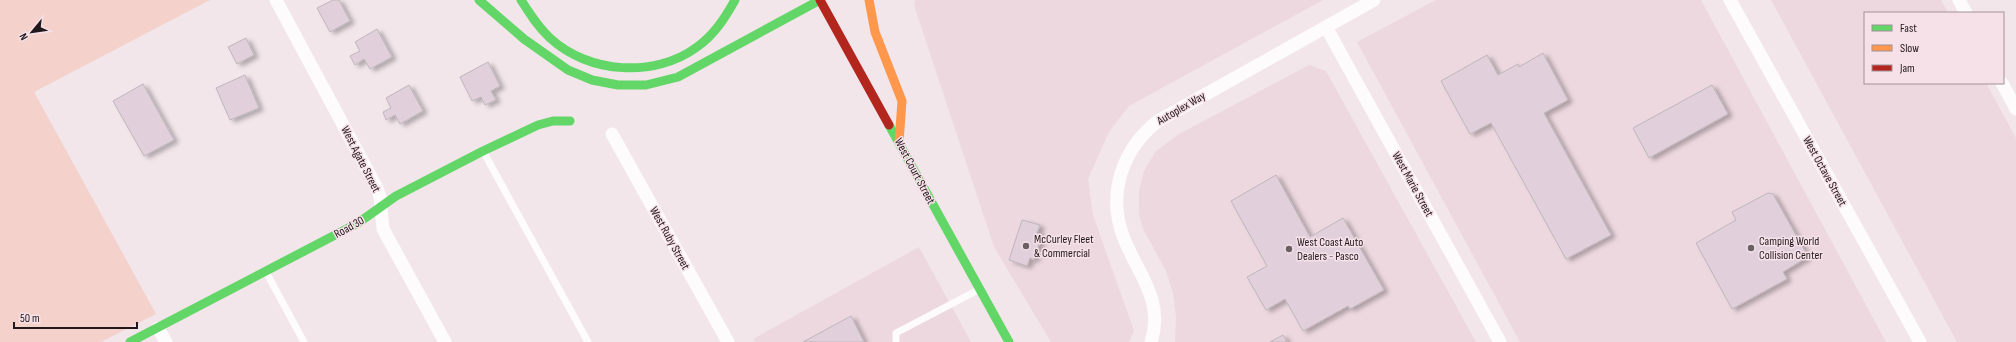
<svg xmlns="http://www.w3.org/2000/svg" width="2016" height="342" font-family="'Sofia Sans Condensed',sans-serif">
<defs>
<filter id="shadow"><feDropShadow dx="4.5" dy="2.5" stdDeviation="2" flood-color="#0004"/></filter>
</defs>
<rect width="100%" height="100%" fill="#f2e6ea"/>
<g fill="#edd8df">
<path d="M915,0H1323L1129,106L1109,132L1088,179L1093,215L1134,331L1129,342H1051L994,247L914,5Z"/>
<path d="M1436,0H1701L1886,342H1520L1357,42Z"/>
<path d="M1771,0H1941L1948,13H1865V83H1986L2016,138V342H1957Z"/>
<path d="M1309,65L1326,71L1476,342H1175L1176,317L1173,293L1166,271L1143,229L1139,214V191L1144,171L1156,151L1179,134Z"/>
<path d="M919,247L971,342H755L753,339Z"/>
</g>
<path fill="#f4d1ca" d="M0,0H210L34,92L156,314L101,342H0Z"/>
<g fill="#e1d0dc" stroke="#beb6ba" filter="url(#shadow)">
<path d="M333,0H339L350,21L330,32L317,8Z"/>
<path d="M377,29L392,57L370,69L364,59L355,65L350,56L360,51L355,42Z"/>
<path d="M246,38L254,55L237,64L228,47Z"/>
<path d="M1543,53L1568,100L1544,113L1611,235L1566,259L1491,123L1470,134L1441,81L1487,55L1498,75L1518,64L1519,67Z"/>
<path d="M488,62L500,86L491,91L496,100L485,105L481,97L472,101L460,77Z"/>
<path d="M245,75L259,108L230,120L216,88Z"/>
<path d="M143,84L174,140L144,156L113,101Z"/>
<path d="M409,85L423,111L400,124L395,115L386,120L383,112L391,108L386,98Z"/>
<path d="M1712,85L1728,114L1649,158L1633,128Z"/>
<path d="M1276,175L1310,237L1343,218L1384,290L1350,309L1348,306L1303,331L1285,299L1266,310L1247,277L1267,266L1231,201Z"/>
<path d="M1768,193L1773,194L1806,253V258L1783,272L1787,279L1732,309L1696,243L1736,220L1732,212Z"/>
<path d="M1022,220L1040,225L1037,233L1042,235L1034,260L1030,258L1027,266L1009,260Z"/>
<path d="M851,316L864,342H803Z"/>
<path d="M1283,335L1287,342H1270Z"/>
</g>
<g fill="none" stroke-linecap="round" stroke-linejoin="round">
<g stroke="#fdfbfc" stroke-width="7">
<path d="M483,151L588,342"/>
<path d="M266,272L304,342"/>
<path d="M896,342V333L978,290"/>
</g>
<g stroke="#fdfbfc" stroke-width="13">
<path d="M276,0L377,188L380,197L383,229L445,342"/>
<path d="M1730,0L1920,342"/>
<path d="M1959,0L1966,13"/>
<path d="M1326,27L1500,342"/>
<path d="M2002,83L2016,109"/>
<path d="M612,134L728,342"/>
<path d="M158,328L166,342"/>
<path d="M1151,342C1165,299 1136,272 1123,236C1107,193 1123,148 1158,121L1374,0"/>
</g>
<g stroke="#63d668" stroke-width="9">
<path d="M479,0L524,39L568,70L592,80L618,85H646L678,77L820,0"/>
<path d="M521,0C530,14 538,27 550,38C589,74 655,78 697,47C714,35 725,18 735,0"/>
<path d="M889,125L1009,342"/>
<path d="M130,342L358,223L396,196L483,151L538,125L553,121H570"/>
</g>
<path stroke="#ff974d" stroke-width="9" d="M869,0L875,32L902,101L899,142"/>
<path stroke="#b3261e" stroke-width="9" d="M820,0L889,125"/>
</g>
<g fill="#6a6063" stroke="#f7e1e9" stroke-width="1.5">
<circle cx="1026" cy="246" r="4"/>
<circle cx="1751" cy="248" r="4"/>
<circle cx="1289" cy="249" r="4"/>
</g>
<g text-anchor="middle" stroke-width="3" stroke-linejoin="round" paint-order="stroke">
<g font-size="12" fill="#20181b" stroke="#f7e1e9">
<text transform="translate(1181 108) rotate(-30)" y="4">Autoplex Way</text>
<text transform="translate(361 159) rotate(63)" y="4">West Agate Street</text>
<text transform="translate(915 171) rotate(62)" y="4">West Court Street</text>
<text transform="translate(1825 171) rotate(61)" y="4">West Octave Street</text>
<text transform="translate(1413 184) rotate(61)" y="4">West Marie Street</text>
<text transform="translate(349 227) rotate(-29)" y="4">Road 30</text>
<text transform="translate(670 238) rotate(61)" y="4">West Ruby Street</text>
</g>
<g font-size="12" fill="#20181b" stroke="#f7e1e9" text-anchor="start">
<text x="1034" y="243">McCurley Fleet<tspan x="1034" dy="14">&amp; Commercial</tspan></text>
<text x="1759" y="245">Camping World<tspan x="1759" dy="14">Collision Center</tspan></text>
<text x="1297" y="246">West Coast Auto<tspan x="1297" dy="14">Dealers - Pasco</tspan></text>
</g>
</g>
<rect x="1864" y="12" width="140" height="72" fill="#f7e1e9" stroke="#a19197"/>
<rect x="1872" y="25" width="20" height="6" fill="#63d668" stroke="#a19197"/>
<text x="1900" y="32" font-size="12" fill="#20181b">Fast</text>
<rect x="1872" y="45" width="20" height="6" fill="#ff974d" stroke="#a19197"/>
<text x="1900" y="52" font-size="12" fill="#20181b">Slow</text>
<rect x="1872" y="65" width="20" height="6" fill="#b3261e" stroke="#a19197"/>
<text x="1900" y="72" font-size="12" fill="#20181b">Jam</text>
<g transform="translate(32 32) rotate(241)" stroke="#f7e1e9" stroke-width="3" paint-order="stroke">
<path d="M0-3L7 15L0 10L-7 15Z" fill="#20181b"/>
<text y="-6" font-size="11" font-weight="bold" text-anchor="middle" fill="#20181b">N</text>
</g>
<path d="M14 322v6h123v-6" fill="none" stroke="#20181b" stroke-width="2"/>
<text x="20" y="322" font-size="12" fill="#20181b" stroke="#f7e1e9" stroke-width="3" paint-order="stroke">50 m</text>
</svg>
